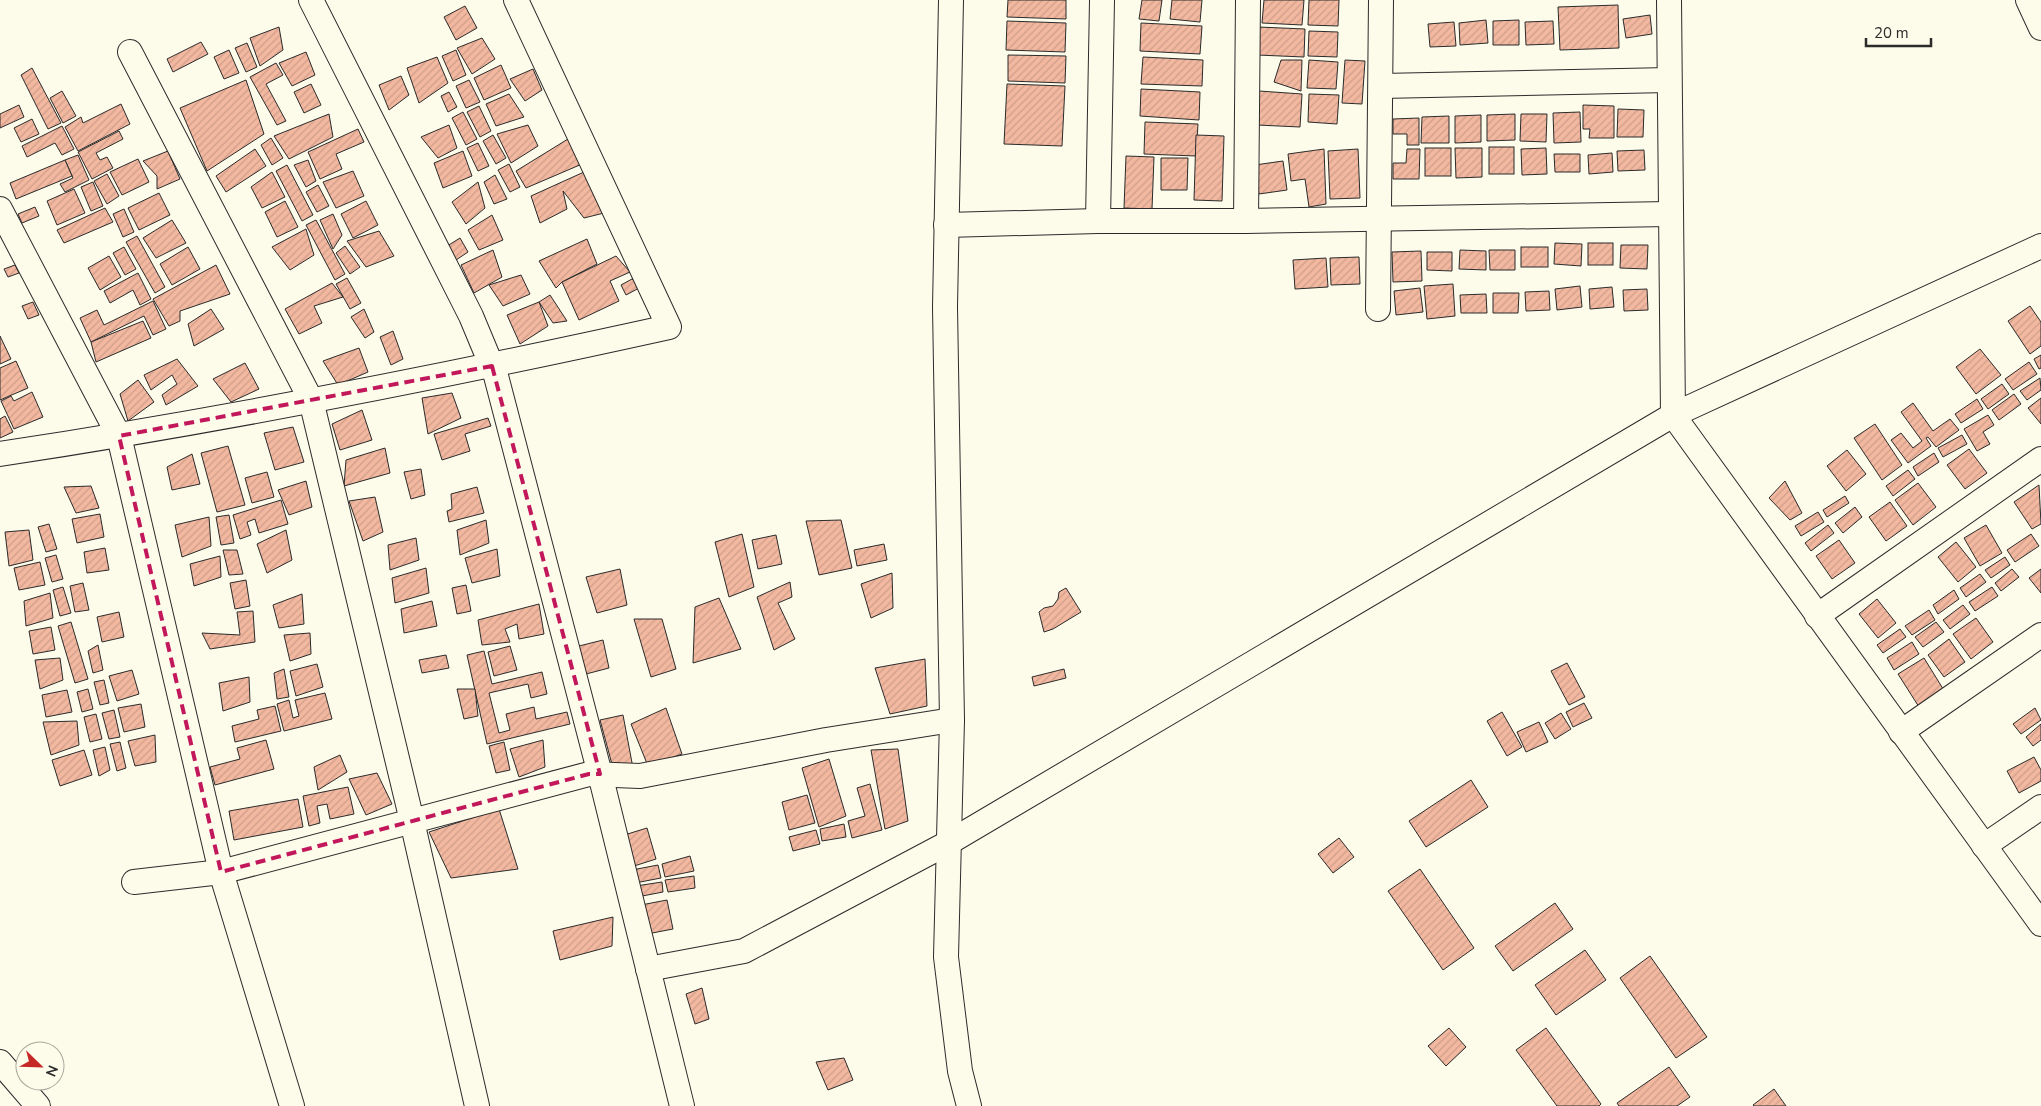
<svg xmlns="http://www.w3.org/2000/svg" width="2041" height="1106" font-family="'Nunito Sans',sans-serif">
<defs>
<pattern id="building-hatch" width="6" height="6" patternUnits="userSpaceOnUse" patternTransform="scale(1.25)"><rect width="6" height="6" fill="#f2b8a0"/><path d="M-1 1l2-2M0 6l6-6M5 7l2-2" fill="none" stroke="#d09e8a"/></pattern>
</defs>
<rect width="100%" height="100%" fill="#fdfbea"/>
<g fill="url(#building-hatch)" stroke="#2b2b2b">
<path d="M1008,0H1066V19L1007,17Z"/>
<path d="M1142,0H1162L1159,21L1139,19Z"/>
<path d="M1172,0H1202L1200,22L1170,19Z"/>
<path d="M1264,0H1304L1302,25L1262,23Z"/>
<path d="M1309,0H1339L1338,26L1308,25Z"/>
<path d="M1618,5L1619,48L1560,50L1558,7Z"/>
<path d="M465,6L477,28L456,40L444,17Z"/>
<path d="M1650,15L1652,34L1626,38L1623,19Z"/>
<path d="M1486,20L1488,43L1460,45L1459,23Z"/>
<path d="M1519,20V45H1493V21Z"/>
<path d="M1007,21L1066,23L1065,52L1006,50Z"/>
<path d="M1553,21L1554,44L1526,45L1525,22Z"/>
<path d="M1454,22L1456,46L1430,47L1428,24Z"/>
<path d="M1141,23L1202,26L1200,54L1140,51Z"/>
<path d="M279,27L283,50L260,66L250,38Z"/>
<path d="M1258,27L1305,29L1304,57L1257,55Z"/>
<path d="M1309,31L1338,32L1337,57L1308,56Z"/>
<path d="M482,38L495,59L472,74L457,48Z"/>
<path d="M201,42L208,54L173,72L167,59Z"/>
<path d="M247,43L257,67L246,72L235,48Z"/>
<path d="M229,50L239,73L224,79L214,57Z"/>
<path d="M456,50L466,75L453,81L442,56Z"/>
<path d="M306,52L315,75L292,86L279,63Z"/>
<path d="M1008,55L1066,56L1065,83L1008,81Z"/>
<path d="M437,57L448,83L419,103L407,68Z"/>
<path d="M1143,57L1203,60L1202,86L1141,84Z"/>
<path d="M1281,60H1302L1301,91L1274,82Z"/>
<path d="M1309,60L1338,62L1336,89L1307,88Z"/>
<path d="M1345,60L1365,61L1362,104L1342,103Z"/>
<path d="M276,63L283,75L266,84L286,121L277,125L250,77Z"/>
<path d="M501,65L511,88L484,100L474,78Z"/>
<path d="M32,68L61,123L48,129L21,75Z"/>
<path d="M533,69L542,90L525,101L510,79Z"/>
<path d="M401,76L409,95L389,110L379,85Z"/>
<path d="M246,80L264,134L207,171L180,108Z"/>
<path d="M469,80L480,102L466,108L456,86Z"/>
<path d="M311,84L321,105L304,113L294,92Z"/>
<path d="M1007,84L1065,86L1062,146L1004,144Z"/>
<path d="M1141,89L1200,92L1199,120L1140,116Z"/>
<path d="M62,91L76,116L63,123L50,98Z"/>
<path d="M1259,91L1302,94L1300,127L1257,125Z"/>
<path d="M449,92L457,107L448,112L441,96Z"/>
<path d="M509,94L524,117L496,126L486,104Z"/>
<path d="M1309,94L1339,95L1337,124L1308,122Z"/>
<path d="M121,104L130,124L78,151L65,127L81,117L83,123Z"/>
<path d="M19,105L24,117L0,128V114Z"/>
<path d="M1583,105L1614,106V138H1589L1590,129H1583Z"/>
<path d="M479,106L491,131L480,137L467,112Z"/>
<path d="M1618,109L1644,110L1643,137H1617Z"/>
<path d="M463,112L477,139L466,145L452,118Z"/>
<path d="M1580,112L1581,142L1554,143L1553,113Z"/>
<path d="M329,114L333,137L289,159L274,136Z"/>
<path d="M1515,114V140L1487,141V115Z"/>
<path d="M1521,114H1547L1546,142L1520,141Z"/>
<path d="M1481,115V142L1455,143V116Z"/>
<path d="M1449,116V143H1421L1422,117Z"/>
<path d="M1419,118V145H1407V134H1393V119Z"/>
<path d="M32,119L39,134L21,142L14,128Z"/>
<path d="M1145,122L1198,124L1196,156L1144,154Z"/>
<path d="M449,125L457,148L438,158L421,137Z"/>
<path d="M528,125L538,146L511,163L497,134Z"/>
<path d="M62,126L74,149L62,155L55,143L27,157L22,146Z"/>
<path d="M358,129L364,142L336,154L342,169L320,179L308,152Z"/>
<path d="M119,131L123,139L96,153L100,160L107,157L113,168L92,179L78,152Z"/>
<path d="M493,135L506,158L496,164L483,141Z"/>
<path d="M1196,135L1224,136L1222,201L1194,200Z"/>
<path d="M271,138L283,158L272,165L261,145Z"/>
<path d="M568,139L582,164L526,188L516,171Z"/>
<path d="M478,143L489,166L478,171L467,148Z"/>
<rect x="1489" y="147" width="25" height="27"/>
<rect x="1425" y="148" width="26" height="28"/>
<path d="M1455,148H1482V177L1456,178Z"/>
<path d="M1546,148L1547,174L1522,175L1521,149Z"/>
<path d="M255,149L266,166L226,192L216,176Z"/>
<path d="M1324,149L1326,204L1309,207L1305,179L1291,181L1288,154Z"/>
<path d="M1358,149L1360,198L1330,199L1328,151Z"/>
<path d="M1407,149H1420L1419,179H1393V163H1406Z"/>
<path d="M1644,150L1645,170L1618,171L1617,151Z"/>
<path d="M168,151L180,179L157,189V176L143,161Z"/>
<path d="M463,151L472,176L443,188L434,163Z"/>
<path d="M1612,153L1613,172L1589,174L1588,155Z"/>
<path d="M1554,154H1580V172H1555Z"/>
<path d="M78,155L89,180L65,192L60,184L73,178L65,160Z"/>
<path d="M1126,156L1154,157L1152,209L1124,208Z"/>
<path d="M1161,158H1188L1187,190H1161Z"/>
<path d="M138,159L149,182L122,195L110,172Z"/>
<path d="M65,160L72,176L16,199L10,183Z"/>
<path d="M308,160L316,181L306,187L294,165Z"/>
<path d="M1283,161L1287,190L1259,194L1255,165Z"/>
<path d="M509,164L520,187L510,192L498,170Z"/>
<path d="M287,165L313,215L302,221L276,171Z"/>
<path d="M353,171L364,196L336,208L323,182Z"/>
<path d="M272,172L285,197L262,208L251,187Z"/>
<path d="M584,172L604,213L584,218L563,191L567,209L540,223L531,196Z"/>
<path d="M107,174L119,196L107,204L94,181Z"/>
<path d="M495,175L507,199L494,204L484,182Z"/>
<path d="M93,182L103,206L91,211L81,187Z"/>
<path d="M478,182L485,208L466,224L452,202Z"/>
<path d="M318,185L329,206L317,212L306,192Z"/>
<path d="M74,189L85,213L57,225L47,201Z"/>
<path d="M159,193L170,215L139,230L128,208Z"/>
<path d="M285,201L298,227L277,237L265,212Z"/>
<path d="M366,201L378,225L353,238L341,214Z"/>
<path d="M35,207L39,216L22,223L18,214Z"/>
<path d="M105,208L113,222L64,243L57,230Z"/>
<path d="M124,209L134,232L123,237L113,214Z"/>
<path d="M333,214L342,235L333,249L320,220Z"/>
<path d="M492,215L503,240L479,250L468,230Z"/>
<path d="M172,220L186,243L156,258L143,238Z"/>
<path d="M316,220L345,274L335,280L306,225Z"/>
<path d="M306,229L314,255L290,270L272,247Z"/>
<path d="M379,231L394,256L366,267L347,241Z"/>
<path d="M137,236L165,287L155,293L126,242Z"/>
<path d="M460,238L468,252L453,262L444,248Z"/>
<path d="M587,239L597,264L562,282L556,288L539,261Z"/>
<path d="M1555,243L1582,244L1581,266L1554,264Z"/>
<rect x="1588" y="243" width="25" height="22"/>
<path d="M1621,245H1648L1647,269L1620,268Z"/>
<path d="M345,246L360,267L350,274L336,253Z"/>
<path d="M124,247L136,269L125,275L113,253Z"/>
<path d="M188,247L200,269L172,285L160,264Z"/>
<rect x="1521" y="247" width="27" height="20"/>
<path d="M493,250L502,277L474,293L461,265Z"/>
<path d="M1460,250L1486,251V270L1459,269Z"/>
<path d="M1489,250H1515V270H1490Z"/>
<path d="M1421,251L1422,281L1393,282L1392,252Z"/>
<path d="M1427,252H1452V271L1427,270Z"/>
<path d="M109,256L121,277L100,290L88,268Z"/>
<path d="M616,256L630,272L610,281L619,301L579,320L562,282Z"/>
<path d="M1359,257L1360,284L1331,285L1330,258Z"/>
<path d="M1326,258L1328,287L1295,289L1293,260Z"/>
<path d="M15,265L19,273L8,277L4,269Z"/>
<path d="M216,265L230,294L180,311V321L169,326L153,299Z"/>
<path d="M138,273L151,299L140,305L133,290L110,303L104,291Z"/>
<path d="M521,275L530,294L503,306L489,285Z"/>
<path d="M347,278L361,303L350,309L336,284Z"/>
<path d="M632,279L641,287L626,295L621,285Z"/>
<path d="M332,283L343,297L314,306L322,323L299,334L285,309Z"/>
<path d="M1453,284L1455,316L1427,319L1424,286Z"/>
<path d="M1580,286L1582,307L1557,310L1555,289Z"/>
<path d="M1612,287L1614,307L1590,309L1589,289Z"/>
<path d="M1420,288L1423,312L1396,315L1394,291Z"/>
<path d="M1647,289L1648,310L1624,311L1623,290Z"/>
<path d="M1549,291L1550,310L1526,311L1525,292Z"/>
<path d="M1493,293H1519L1518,313H1493Z"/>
<path d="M1486,294L1487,313H1461L1460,295Z"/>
<path d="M550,295L567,321L553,323L539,302Z"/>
<path d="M153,301L166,329L153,335L144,316L91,342L80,318L97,310L104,325Z"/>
<path d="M33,302L39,315L28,319L22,306Z"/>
<path d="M539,302L548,326L520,344L507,315Z"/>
<path d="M2030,306L2041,322V346L2030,354L2008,321Z"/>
<path d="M211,309L224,329L194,346L188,324Z"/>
<path d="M364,309L374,332L365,338L351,317Z"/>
<path d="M143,321L151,338L96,362L91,342Z"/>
<path d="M393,331L403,359L391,365L380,337Z"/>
<path d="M0,336L11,359L0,364Z"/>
<path d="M359,348L368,372L338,385L323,361Z"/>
<path d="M1980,349L2001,375L1976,394L1956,367Z"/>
<path d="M2041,355V368L2039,369L2034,359Z"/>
<path d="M177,359L198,386L166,405L162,395L177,384L172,375L151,390L144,375Z"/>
<path d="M16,361L28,388L0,400V368Z"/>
<path d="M2029,362L2037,374L2013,390L2005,379Z"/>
<path d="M245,363L259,389L231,402L213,379Z"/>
<path d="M2040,378L2041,390L2027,400L2020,391Z"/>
<path d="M138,380L154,402L128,421L120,394Z"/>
<path d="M2002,384L2009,394L1988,409L1981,399Z"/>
<path d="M32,392L43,417L14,429L1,401L11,396L14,401Z"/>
<path d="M452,393L461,418L428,434L422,398Z"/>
<path d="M2014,394L2021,404L1999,420L1992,410Z"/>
<path d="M2041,398V424L2028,408Z"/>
<path d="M1977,399L1983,409L1961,423L1955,414Z"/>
<path d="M1913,403L1933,431L1950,419L1959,430L1936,447L1928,437L1926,438L1931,446L1908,463L1891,440L1901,433L1913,448L1922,441L1901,412Z"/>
<path d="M362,410L372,440L340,450L332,424Z"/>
<path d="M1988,415L1994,425L1983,432L1990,444L1977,451L1964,429Z"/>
<path d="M5,416L13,432L0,438V419Z"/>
<path d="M488,418L491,426L465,434L470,451L442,460L434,434Z"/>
<path d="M1875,424L1902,465L1882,480L1854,438Z"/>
<path d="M293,427L304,462L275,470L264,433Z"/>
<path d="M1962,435L1967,444L1943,457L1938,448Z"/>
<path d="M228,446L245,505L217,512L201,453Z"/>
<path d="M385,448L390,473L344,486L346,460Z"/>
<path d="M1969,449L1987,473L1965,489L1947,465Z"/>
<path d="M1847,450L1866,474L1846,491L1827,466Z"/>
<path d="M1934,453L1939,462L1918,476L1913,467Z"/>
<path d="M192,454L200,484L172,490L167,467Z"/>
<path d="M421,469L425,495L411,499L404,472Z"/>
<path d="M1908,470L1915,479L1893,496L1886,486Z"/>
<path d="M267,472L274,497L252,503L245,478Z"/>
<path d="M306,481L312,507L289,515L278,490Z"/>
<path d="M1785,481L1802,513L1790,520L1769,498Z"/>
<path d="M1918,483L1936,507L1913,525L1895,500Z"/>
<path d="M2039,485L2041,524L2032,529L2014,502Z"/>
<path d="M91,486L99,508L76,513L64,487Z"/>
<path d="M477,487L484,513L449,522L447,511L452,509L451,494Z"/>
<path d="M1845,496L1849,503L1827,517L1823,510Z"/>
<path d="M375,497L383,532L363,541L349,501Z"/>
<path d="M281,500L288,524L259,533L255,519L247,522L251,535L240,539L233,515Z"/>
<path d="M1890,502L1907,526L1886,541L1869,517Z"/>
<path d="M1855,507L1862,517L1843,533L1835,523Z"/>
<path d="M1818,512L1824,522L1801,536L1795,526Z"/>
<path d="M100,514L104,537L77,543L72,519Z"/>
<path d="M229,515L234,543L221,545L216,517Z"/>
<path d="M209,517L211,546L182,557L175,525Z"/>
<path d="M486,520L489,543L460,555L457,530Z"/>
<path d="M841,520L852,568L819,575L806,521Z"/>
<path d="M49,524L57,549L46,552L38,527Z"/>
<path d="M1828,525L1834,533L1811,551L1805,543Z"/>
<path d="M1986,525L2002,553L1980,566L1964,538Z"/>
<path d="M29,530L33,560L9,566L5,532Z"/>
<path d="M286,530L292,560L267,573L257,544Z"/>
<path d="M742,534L754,587L729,597L715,542Z"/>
<path d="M2031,534L2039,546L2015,562L2007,550Z"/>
<path d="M776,535L782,564L758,569L752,540Z"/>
<path d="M416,538L419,560L390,570L388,545Z"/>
<path d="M1839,540L1855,563L1832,579L1816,556Z"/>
<path d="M1956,542L1976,567L1958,582L1938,557Z"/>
<path d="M884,544L887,560L857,566L854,550Z"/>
<path d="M105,548L109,570L87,573L84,552Z"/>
<path d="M497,549L500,576L472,583L465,558Z"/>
<path d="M223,550H237L243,574L229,575Z"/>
<path d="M56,555L63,579L52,582L45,558Z"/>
<path d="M220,556L221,577L194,586L190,564Z"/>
<path d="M2005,557L2010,565L1991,578L1985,570Z"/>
<path d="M40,562L45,585L19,590L14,568Z"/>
<path d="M426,568L429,593L395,603L392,578Z"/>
<path d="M620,569L627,605L597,613L586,577Z"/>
<path d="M2012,569L2019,577L2001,591L1995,583Z"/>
<path d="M2041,569V593L2029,578Z"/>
<path d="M892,573L893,608L871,618L861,584Z"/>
<path d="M1980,574L1986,582L1966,597L1960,588Z"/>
<path d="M246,580L250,606L235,609L230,583Z"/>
<path d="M790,582L792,597L778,603L795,639L774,650L757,597Z"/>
<path d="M83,583L89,610L75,612L70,586Z"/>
<path d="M466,585L471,611L457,614L452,588Z"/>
<path d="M63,587L71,613L60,616L53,590Z"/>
<path d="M1992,587L1998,596L1975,611L1969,602Z"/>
<path d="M1066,588L1081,612L1053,629L1044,632L1039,612L1044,608L1053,606L1058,599L1059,592Z"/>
<path d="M1954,590L1959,599L1938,614L1933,605Z"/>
<path d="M50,593L53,618L26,626L24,601Z"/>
<path d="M302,594L304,624L279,628L273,605Z"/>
<path d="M719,598L741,649L693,663L695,607Z"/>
<path d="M1877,599L1896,623L1878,638L1859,614Z"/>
<path d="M432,601L437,626L404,633L401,609Z"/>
<path d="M539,604L544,634L519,639L517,624L505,629L510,642L482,645L478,620Z"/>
<path d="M1963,605L1970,614L1950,629L1943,620Z"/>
<path d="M1929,610L1935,620L1912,635L1905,626Z"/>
<path d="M253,611L255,642L210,649L202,633L240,635L237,612Z"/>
<path d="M119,612L124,637L102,642L97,617Z"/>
<path d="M1976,618L1993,642L1971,659L1953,634Z"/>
<path d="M634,619H662L676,669L651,677Z"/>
<path d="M71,622L88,679L75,683L58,626Z"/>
<path d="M1936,622L1944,632L1923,647L1915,637Z"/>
<path d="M51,627L55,650L33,654L29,631Z"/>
<path d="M1900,629L1906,637L1883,653L1877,645Z"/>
<path d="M310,633L311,654L290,661L284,635Z"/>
<path d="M1949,639L1965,662L1944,677L1928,655Z"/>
<path d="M603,640L609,668L586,674L579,646Z"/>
<path d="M1912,642L1919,654L1894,670L1887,658Z"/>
<path d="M98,645L103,670L93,673L88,651Z"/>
<path d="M510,646L517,670L494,676L488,652Z"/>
<path d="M484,651L492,684L542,672L547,694L531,698L528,684L489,693L499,733L510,730L506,714L534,707L536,719L567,712L570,724L487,744L467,655Z"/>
<path d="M446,655L449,668L422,673L419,660Z"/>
<path d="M60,658L63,680L40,689L35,660Z"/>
<path d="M1924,658L1945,692L1919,707L1898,674Z"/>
<path d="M925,659L927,706L890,714L875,668Z"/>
<path d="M1567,663L1585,697L1569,705L1551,671Z"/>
<path d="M317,664L323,687L296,696L290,671Z"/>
<path d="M284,669L289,697L277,699L274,673Z"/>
<path d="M1064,669L1066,678L1034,686L1032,677Z"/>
<path d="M132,670L139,694L117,701L109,676Z"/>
<path d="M249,677L250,702L223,711L219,683Z"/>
<path d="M104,680L109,703L100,705L94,682Z"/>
<path d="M88,689L93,709L82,712L77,692Z"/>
<path d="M457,689H475L478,716L464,719Z"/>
<path d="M67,690L72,712L46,717L42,695Z"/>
<path d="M325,693L332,719L284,731L277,704L289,700L293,718L299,716L295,700Z"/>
<path d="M1584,703L1592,718L1573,727L1566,712Z"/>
<path d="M141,704L145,727L124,732L118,708Z"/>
<path d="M275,706L281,731L235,742L232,726L259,719L257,710Z"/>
<path d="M666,708L682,754L648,766L631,724Z"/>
<path d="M2035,708L2041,720L2021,734L2013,724Z"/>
<path d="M114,710L120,737L109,739L102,713Z"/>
<path d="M1502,712L1522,747L1507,756L1487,721Z"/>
<path d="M1561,713L1571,729L1555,739L1545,723Z"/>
<path d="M96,714L102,739L90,742L84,717Z"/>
<path d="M623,715L633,768H613L600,720Z"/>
<path d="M77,721L79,745L51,755L43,722Z"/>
<path d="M1539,722L1548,742L1526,752L1517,732Z"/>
<path d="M2041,724V740L2033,746L2026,737Z"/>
<path d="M155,735L156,762L135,766L128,741Z"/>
<path d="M266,740L274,769L215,785L210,767L240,759L237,748Z"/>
<path d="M543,740L545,767L519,777L510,749Z"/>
<path d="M120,742L126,768L117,771L110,744Z"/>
<path d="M504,742L510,770L496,773L489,746Z"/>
<path d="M105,747L110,770L99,776L93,750Z"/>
<path d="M898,749L908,821L885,829L871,750Z"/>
<path d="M84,750L92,775L60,786L52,760Z"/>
<path d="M340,755L347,772L318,790L314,767Z"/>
<path d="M2034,757L2041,770V781L2019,793L2007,771Z"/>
<path d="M829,759L846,816L819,827L802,768Z"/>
<path d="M377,773L392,804L366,815L349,779Z"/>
<path d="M1471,780L1488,807L1426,847L1409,821Z"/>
<path d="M870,784L882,830L852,838L848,821L865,816L857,788Z"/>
<path d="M348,787L354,814L330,819L327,804L317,806L320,823L309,826L303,796Z"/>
<path d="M807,795L815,823L789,830L782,802Z"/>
<path d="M298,799L303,827L234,840L229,811Z"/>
<path d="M499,809L518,869L451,878L429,832Z"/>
<path d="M844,824L846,837L822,841L820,829Z"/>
<path d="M647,828L656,859L631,867L621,836Z"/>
<path d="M816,830L820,844L793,851L789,837Z"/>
<path d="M1339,838L1354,857L1333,873L1318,854Z"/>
<path d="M690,856L694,871L665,877L662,864Z"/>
<path d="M658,865L661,878L635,883L632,870Z"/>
<path d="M1420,869L1474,948L1443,970L1388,891Z"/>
<path d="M694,876L695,888L668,892L665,880Z"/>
<path d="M662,882L663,892L637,897L636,886Z"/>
<path d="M667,900L673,929L647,934L641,905Z"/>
<path d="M1555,903L1573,929L1513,971L1495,946Z"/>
<path d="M613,917L612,946L560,960L553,931Z"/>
<path d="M1585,950L1606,980L1556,1015L1535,985Z"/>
<path d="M1650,956L1707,1037L1676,1058L1620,978Z"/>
<path d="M702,988L709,1019L695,1024L686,994Z"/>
<path d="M1449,1028L1466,1047L1446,1066L1428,1046Z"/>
<path d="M1546,1028L1601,1104L1599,1106H1557L1516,1050Z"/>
<path d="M844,1058L853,1080L828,1090L816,1062Z"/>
<path d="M1669,1067L1690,1097L1677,1106H1619L1617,1103Z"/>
<path d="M1774,1089L1786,1106H1754L1753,1105Z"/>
</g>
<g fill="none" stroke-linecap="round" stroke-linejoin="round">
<defs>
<g id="minor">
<path d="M311,0L471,316L496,376L600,774L682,1106"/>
<path d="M951,0L945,307L952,720L946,957L960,1071L969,1106"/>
<path d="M1669,0L1673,415L2041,924"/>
<path d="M2028,0L2041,28"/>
<path d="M130,52L311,400L412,821L477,1106"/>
<path d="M1381,86L1669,80"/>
<path d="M0,209L119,436L221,872L292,1106"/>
<path d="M1098,221L1102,0"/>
<path d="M1246,221L1248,0"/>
<path d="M946,225L1098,221H1246L1669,214"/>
<path d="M1378,309L1381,0"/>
<path d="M0,454C224,420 447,376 669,327L516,0"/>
<path d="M1817,616L2041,459"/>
<path d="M1901,732L2041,635"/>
<path d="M1984,846L2041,807"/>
<path d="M134,882L221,872L589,774L640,776L826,740L952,720"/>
<path d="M648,969L744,951L948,843L1673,415L2041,246"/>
<path d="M0,1062L38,1106"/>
</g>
</defs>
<use href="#minor" stroke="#2b2b2b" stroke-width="26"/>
<use href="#minor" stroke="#fdfbea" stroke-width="24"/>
</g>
<path fill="none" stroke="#c2185b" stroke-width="4" stroke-dasharray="10 6" stroke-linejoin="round" d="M492,366L600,774H589L221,872L119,436Z"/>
<g transform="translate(40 1066) rotate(113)"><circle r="24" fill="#fdfbea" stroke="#a9a89e"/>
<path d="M0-4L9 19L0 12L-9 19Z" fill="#c62828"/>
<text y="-8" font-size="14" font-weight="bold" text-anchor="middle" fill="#2b2b2b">N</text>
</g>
<path d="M1866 38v8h65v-8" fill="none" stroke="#2b2b2b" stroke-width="2.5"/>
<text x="1874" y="38" font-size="15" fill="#2b2b2b" stroke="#fdfbea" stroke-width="4" paint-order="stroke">20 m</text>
</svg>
